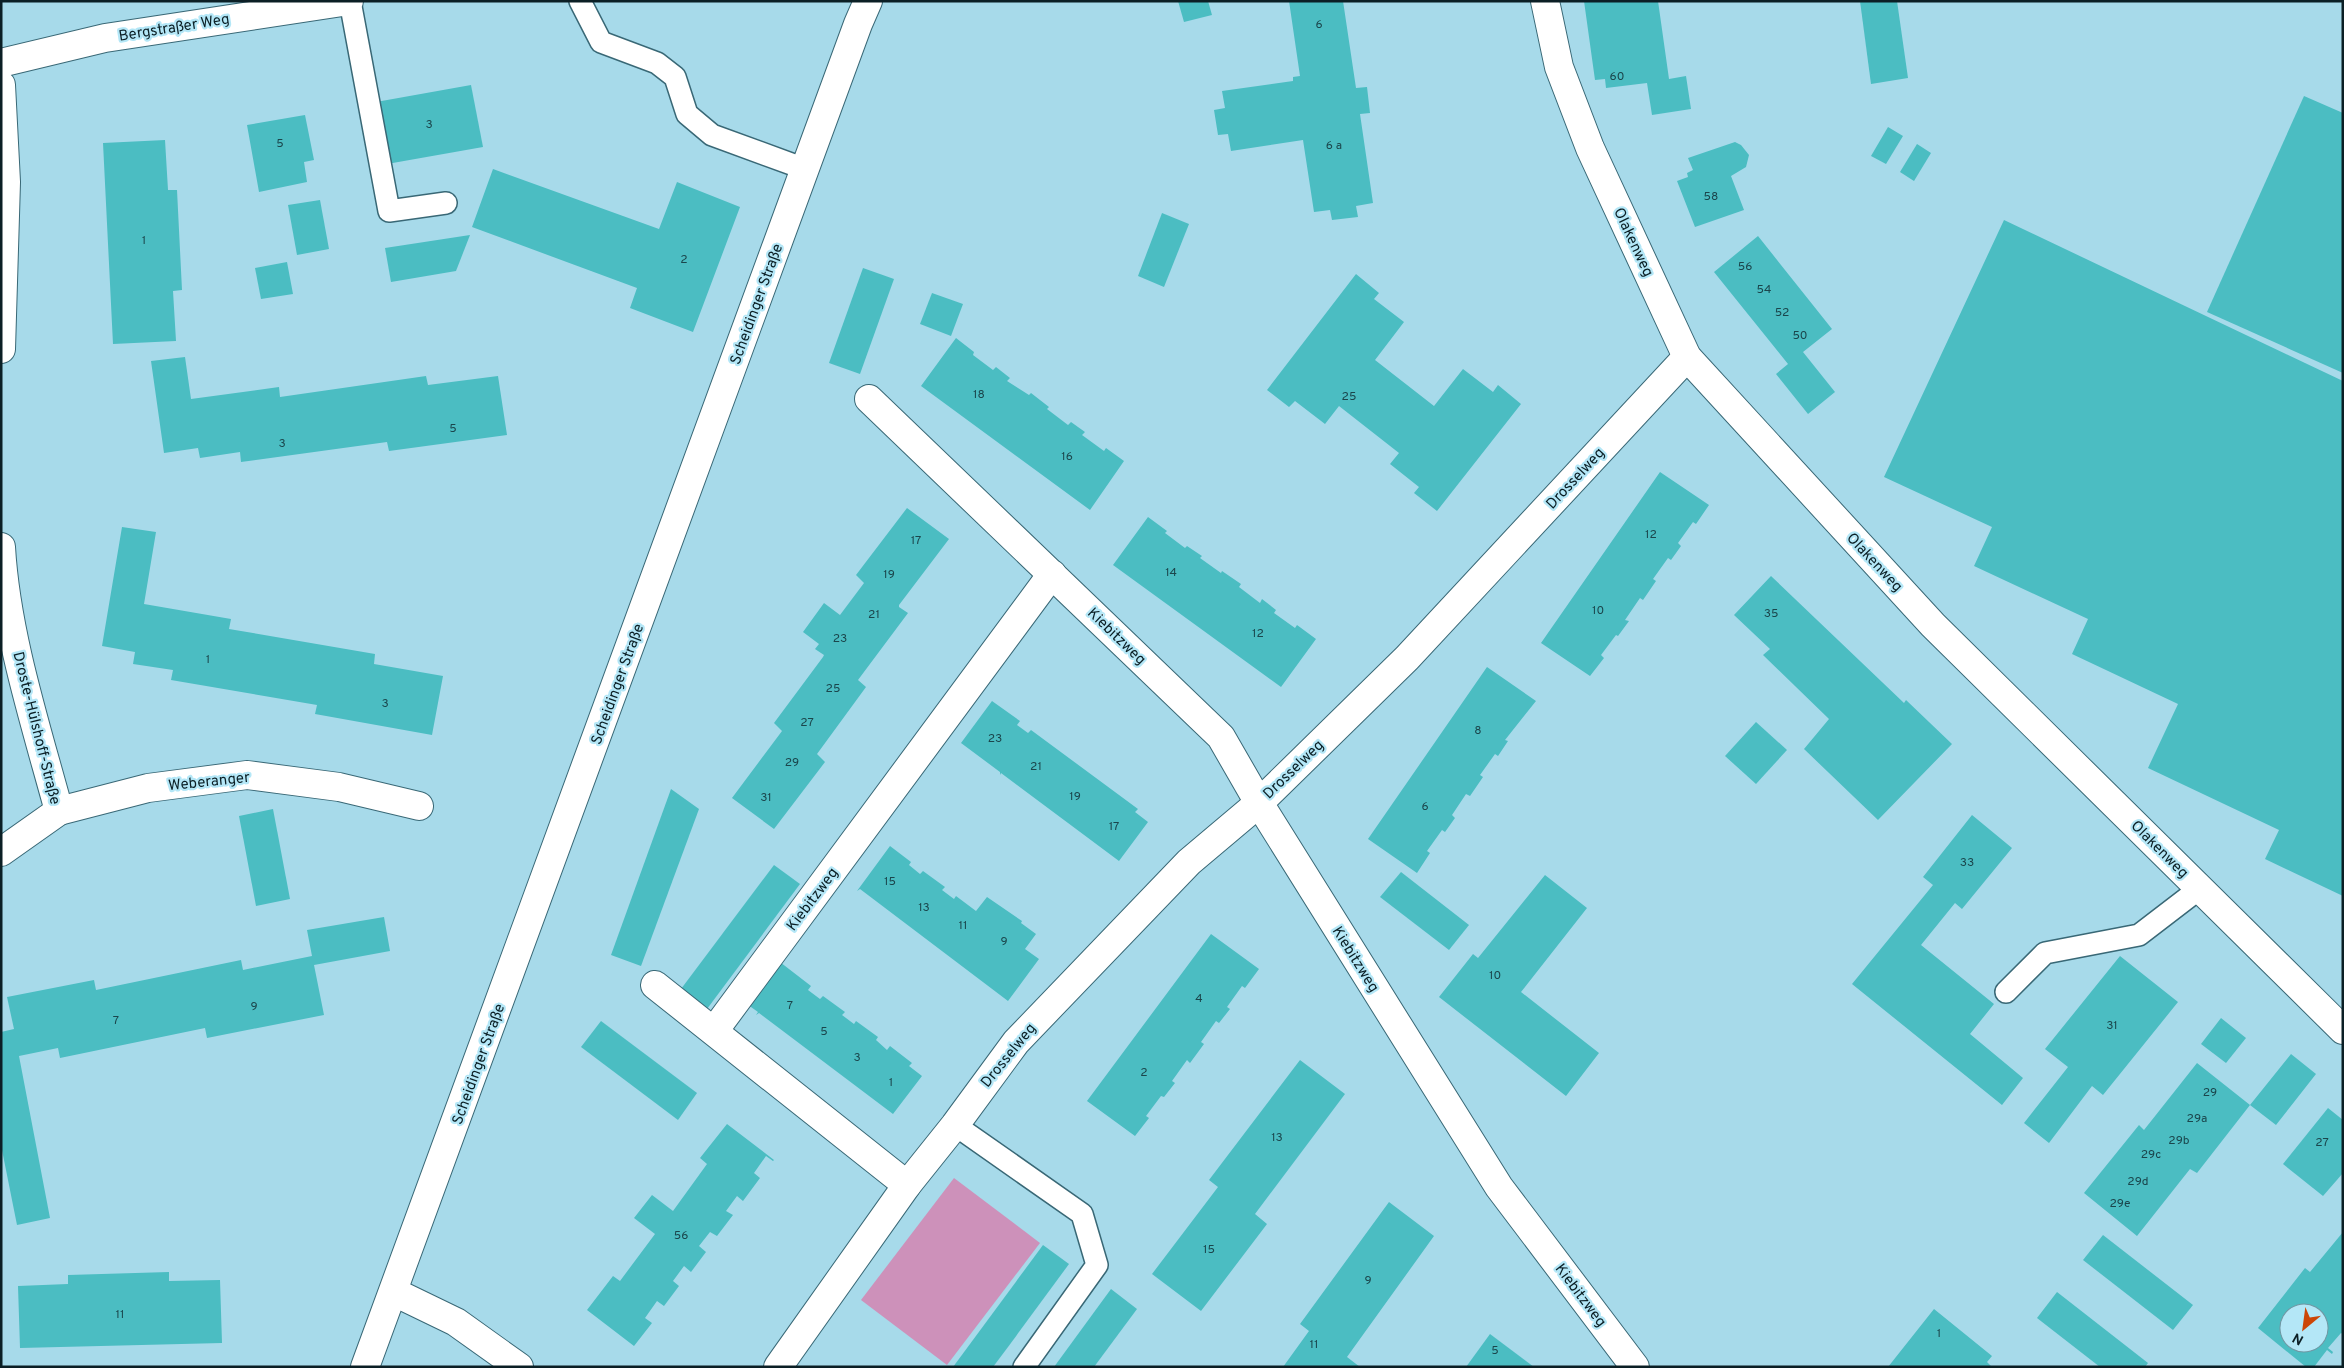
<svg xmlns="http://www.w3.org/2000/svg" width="2344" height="1368" font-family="Overpass,sans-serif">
<rect width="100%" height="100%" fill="#a7daea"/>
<path fill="#cd91ba" d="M954,1178L1040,1243L947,1365L861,1300Z"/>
<g fill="#4bbdc2" fill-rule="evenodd">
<path d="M1178,1H1208L1212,15L1184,22Z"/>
<path d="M1289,1H1343L1356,88L1367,87L1370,113L1360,114L1373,203L1356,206L1358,217L1332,220L1330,210L1314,212L1303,140L1231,151L1228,134L1218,135L1214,110L1225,108L1222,91L1293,81V77L1300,76Z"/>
<path d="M1584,1H1658L1669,79L1686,76L1691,109L1652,115L1647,83L1606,88L1605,79L1595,80Z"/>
<path d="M1860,1H1897L1908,78L1871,84Z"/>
<path d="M471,85L483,147L387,164L376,102Z"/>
<path d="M2304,96L2343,113V373L2207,312Z"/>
<path d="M305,115L314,160L304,162L307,182L259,192L247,125Z"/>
<path d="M1888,127L1903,136L1886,164L1871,156Z"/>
<path d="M165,140L168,190H177L182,290L173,291L176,341L113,344L103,143Z"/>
<path d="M1735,142L1741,145L1749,155L1746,167L1731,176L1744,210L1695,227L1677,181L1688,177L1687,173L1693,170L1688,158Z"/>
<path d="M1917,144L1931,153L1914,181L1900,172Z"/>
<path d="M493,169L659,229L677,182L740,207L693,332L630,308L637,288L472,227Z"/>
<path d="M320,200L329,249L297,255L288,205Z"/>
<path d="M1162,213L1189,224L1164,287L1138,276Z"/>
<path d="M2004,220L2343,381V896L2265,859L2279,830L2148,768L2178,704L2072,654L2088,619L1974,566L1992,527L1884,477Z"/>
<path d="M470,235L456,271L391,282L385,248Z"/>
<path d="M1758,236L1832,329L1803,352L1835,392L1808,414L1776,374L1788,364L1714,272Z"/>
<path d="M287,262L293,294L261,299L255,268Z"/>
<path d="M863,268L894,279L860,374L829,363Z"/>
<path d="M1356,274L1379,293L1374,299L1404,322L1375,360L1434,406L1463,369L1493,392L1498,385L1521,404L1437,511L1414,493L1419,487L1390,464L1399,453L1339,406L1325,424L1295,401L1289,407L1267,390Z"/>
<path d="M932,293L963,304L951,336L920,324Z"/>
<path d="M956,338L974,352L973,355L993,370L996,367L1010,378L1007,381L1029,395L1031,393L1049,407L1047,409L1068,425L1071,422L1085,432L1082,435L1104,451L1106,448L1124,461L1090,510L921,386Z"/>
<path d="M185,357L191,399L279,387L280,397L426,376L428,385L498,376L507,435L389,451L387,442L241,462L240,452L200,458L198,448L164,453L151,361Z"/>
<path d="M1660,472L1709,505L1696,524L1693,522L1678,543L1681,546L1671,560L1668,558L1653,579L1656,581L1643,600L1640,598L1625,620L1629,621L1618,636L1616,635L1601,655L1604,658L1590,676L1541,643Z"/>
<path d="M907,508L949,539L899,605V607L908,613L858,680L866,687L817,754L825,762L774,829L732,798L782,731L774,723L823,657L824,655L815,649L819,644L803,632L824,603L840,615L864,583L856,575Z"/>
<path d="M1148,517L1167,531L1165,533L1185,548L1187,546L1202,556L1200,558L1221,573L1222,571L1241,584L1239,587L1260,603L1262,599L1276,610L1274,613L1295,628L1297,625L1316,639L1281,687L1113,565Z"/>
<path d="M122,527L156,532L144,604L231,619L229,629L375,654L374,664L443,676L432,735L315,714L317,705L171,680L173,670L133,664L135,652L102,646Z"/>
<path d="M1771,576L1904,703L1906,700L1952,744L1878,820L1804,749L1829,719L1763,655L1770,649L1734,615Z"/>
<path d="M1487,667L1536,701L1505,740L1508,741L1498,756L1495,754L1480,775L1483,777L1470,796L1466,794L1452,815L1455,818L1445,832L1442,830L1427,851L1430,853L1417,873L1368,839Z"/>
<path d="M992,701L1020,721L1017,725L1028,733L1031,730L1138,809L1135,812L1148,822L1119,861L1001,773L1000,775V772L961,743Z"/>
<path d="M1756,722L1787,750L1756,784L1725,756Z"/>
<path d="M671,789L699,809L641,966L611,955Z"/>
<path d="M273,809L290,899L256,906L239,816Z"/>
<path d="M1972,815L2012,848L1962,909L1955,903L1921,945L1994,1004L1970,1034L2023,1078L2002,1105L1852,984L1933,885L1923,877Z"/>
<path d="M890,846L911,862L909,865L920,874L923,871L945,887L942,890L954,899L956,896L976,911L987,897L1022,921L1021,923L1036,934L1025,949L1039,959L1008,1001L860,889L857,891Z"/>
<path d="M774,865L800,884L707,1009L681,989Z"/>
<path d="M1401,872L1469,925L1449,950L1380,897Z"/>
<path d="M1545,875L1587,908L1521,992L1599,1053L1566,1096L1439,997L1473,954L1478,958Z"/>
<path d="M384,917L390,951L314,965L324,1015L207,1038L205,1028L60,1058L58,1048L19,1056L50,1218L17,1225L1,1145V1032L14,1029L7,997L94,980L96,990L241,960L243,970L312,956L307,930Z"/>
<path d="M1211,934L1259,969L1245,988L1242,986L1227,1007L1230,1009L1219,1023L1216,1021L1201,1042L1204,1044L1190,1063L1187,1060L1172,1081L1175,1083L1164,1097L1161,1096L1146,1116L1149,1118L1135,1136L1087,1101Z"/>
<path d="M2120,956L2178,1002L2103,1095L2092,1086L2049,1143L2024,1123L2068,1067L2045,1049Z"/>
<path d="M776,959L811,986L808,990L820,999L823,996L845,1012L842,1015L854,1024L856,1021L878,1037L876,1040L887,1050L890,1046L912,1063L909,1066L922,1076L893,1114L759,1013L756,1015L758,1012L744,1002Z"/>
<path d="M2221,1018L2246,1038L2226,1063L2201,1044Z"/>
<path d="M601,1021L697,1093L678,1120L581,1047Z"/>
<path d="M2291,1054L2316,1074L2276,1125L2250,1105L2197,1173L2190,1169L2137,1236L2084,1193L2139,1125L2144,1130L2197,1063L2250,1105Z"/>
<path d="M1300,1060L1345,1094L1255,1214L1267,1224L1201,1311L1152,1274L1218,1187L1209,1180Z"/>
<path d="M2328,1108L2343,1120V1173L2323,1196L2283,1164Z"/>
<path d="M727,1124L774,1160L773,1161L766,1156L754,1173L760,1178L743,1201L737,1196L726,1211L733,1215L717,1236L710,1232L699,1246L706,1252L691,1272L684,1266L673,1281L679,1286L664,1306L657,1301L645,1318L652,1323L634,1346L587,1310L613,1276L620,1281L655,1234L634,1218L652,1195L673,1211L707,1164L700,1158Z"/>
<path d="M1389,1202L1434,1236L1347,1357L1360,1367H1283L1309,1331L1300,1324Z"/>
<path d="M2343,1232V1334L2341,1333L2328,1348L2333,1352L2332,1354L2327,1350L2314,1367H2306L2258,1328L2305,1268L2310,1272ZM2289,1313H2319V1343H2289Z"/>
<path d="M2103,1235L2193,1305L2173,1330L2083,1260Z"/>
<path d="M1043,1245L1069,1264L1008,1347L993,1367H953Z"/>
<path d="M169,1272V1281L220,1280L222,1343L20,1348L18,1286L68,1284V1275Z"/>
<path d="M1111,1289L1137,1309L1094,1367H1054Z"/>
<path d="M2057,1292L2148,1363L2145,1367H2100L2037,1318Z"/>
<path d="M1934,1309L1992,1356L1987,1362L1992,1367H1888Z"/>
<path d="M1490,1334L1534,1367H1466Z"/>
</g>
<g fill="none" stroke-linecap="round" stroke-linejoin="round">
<defs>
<g id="service">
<path d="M350,1L389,211L446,203"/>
<path d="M580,1L601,42L657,63L675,77L687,114L712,135L805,169"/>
<path d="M2006,992L2045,953L2139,935L2199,889"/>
<path d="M955,1125L1082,1214L1097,1265L1024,1367"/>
</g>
<g id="minor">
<path d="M1545,1L1559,67L1590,148L1687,357L1933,625L2343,1030"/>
<path d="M1,85L6,182L1,349"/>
<path d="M869,399L1221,737L1259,803L1499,1187L1635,1367"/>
<path d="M1,547C6,634 36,726 59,811L1,852"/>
<path d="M59,811L148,788L247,775L339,787L419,806"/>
<path d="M655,985L907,1185"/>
<path d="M714,1031L1052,574"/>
<path d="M394,1292L456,1322L519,1367"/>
<path d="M778,1367L907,1185L955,1125L1016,1042L1189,862L1259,803L1407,658L1687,357"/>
</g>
<path id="tertiary" d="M1,63L105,38L349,1"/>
<path id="secondary" d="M365,1367L858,24L868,1"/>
</defs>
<use href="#service" stroke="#396876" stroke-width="24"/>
<use href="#minor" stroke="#396876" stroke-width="30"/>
<use href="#tertiary" stroke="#396876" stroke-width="30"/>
<use href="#secondary" stroke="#396876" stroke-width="30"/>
<use href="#service" stroke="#fff" stroke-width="21"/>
<use href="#minor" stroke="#fff" stroke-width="28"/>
<use href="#tertiary" stroke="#fff" stroke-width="28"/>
<use href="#secondary" stroke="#fff" stroke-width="28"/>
</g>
<g text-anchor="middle" stroke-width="4.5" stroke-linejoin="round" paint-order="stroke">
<g font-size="12" fill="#1b464c">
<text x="1319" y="28">6</text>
<text x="1617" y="80">60</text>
<text x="429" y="128">3</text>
<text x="280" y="147">5</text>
<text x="1334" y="149">6 a</text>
<text x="1711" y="200">58</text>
<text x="144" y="244">1</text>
<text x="684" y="263">2</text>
<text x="1745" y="270">56</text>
<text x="1764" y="293">54</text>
<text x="1782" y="316">52</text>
<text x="1800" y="339">50</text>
<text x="979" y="398">18</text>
<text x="1349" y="400">25</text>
<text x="453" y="432">5</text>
<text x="282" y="447">3</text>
<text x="1067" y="460">16</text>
<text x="1651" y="538">12</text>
<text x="916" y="544">17</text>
<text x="1171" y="576">14</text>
<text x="889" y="578">19</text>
<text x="1598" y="614">10</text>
<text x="1771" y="617">35</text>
<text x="874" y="618">21</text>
<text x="1258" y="637">12</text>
<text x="840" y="642">23</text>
<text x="208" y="663">1</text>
<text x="833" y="692">25</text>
<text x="385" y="707">3</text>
<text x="807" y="726">27</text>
<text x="1478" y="734">8</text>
<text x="995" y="742">23</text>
<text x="792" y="766">29</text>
<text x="1036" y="770">21</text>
<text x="1075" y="800">19</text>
<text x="766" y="801">31</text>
<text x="1425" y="810">6</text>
<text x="1114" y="830">17</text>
<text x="1967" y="866">33</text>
<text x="890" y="885">15</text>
<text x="924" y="911">13</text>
<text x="963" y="929">11</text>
<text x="1004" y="945">9</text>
<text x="1495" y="979">10</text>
<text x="1199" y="1002">4</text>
<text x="790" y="1009">7</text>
<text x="254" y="1010">9</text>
<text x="116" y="1024">7</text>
<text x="2112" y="1029">31</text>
<text x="824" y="1035">5</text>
<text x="857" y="1061">3</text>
<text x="1144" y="1076">2</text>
<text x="891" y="1086">1</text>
<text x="2210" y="1096">29</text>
<text x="2197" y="1122">29a</text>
<text x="1277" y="1141">13</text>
<text x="2179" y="1144">29b</text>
<text x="2322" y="1146">27</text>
<text x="2151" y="1158">29c</text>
<text x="2138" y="1185">29d</text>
<text x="2120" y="1207">29e</text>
<text x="681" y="1239">56</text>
<text x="1209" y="1253">15</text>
<text x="1368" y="1284">9</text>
<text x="120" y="1318">11</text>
<text x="1939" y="1337">1</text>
<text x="1314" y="1348">11</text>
<text x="1495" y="1354">5</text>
</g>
<g font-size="15" fill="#0b1f25" stroke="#b4e7f7">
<text transform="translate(174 27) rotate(-9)" y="5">Bergstraßer Weg</text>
<text transform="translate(1634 242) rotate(65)" y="5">Olakenweg</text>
<text transform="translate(756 304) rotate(-70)" y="5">Scheidinger Straße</text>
<text transform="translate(1575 478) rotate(-47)" y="5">Drosselweg</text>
<text transform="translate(1875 562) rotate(47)" y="5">Olakenweg</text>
<text transform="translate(1117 636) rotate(44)" y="5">Kiebitzweg</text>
<text transform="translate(617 684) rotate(-70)" y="5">Scheidinger Straße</text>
<text transform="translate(37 728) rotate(76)" y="5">Droste-Hülshoff-Straße</text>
<text transform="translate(1293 769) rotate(-44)" y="5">Drosselweg</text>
<text transform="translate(209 781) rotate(-6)" y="5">Weberanger</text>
<text transform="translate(2160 849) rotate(45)" y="5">Olakenweg</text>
<text transform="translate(812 899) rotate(-53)" y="5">Kiebitzweg</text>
<text transform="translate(1356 959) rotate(58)" y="5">Kiebitzweg</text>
<text transform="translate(1008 1055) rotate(-51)" y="5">Drosselweg</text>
<text transform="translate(478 1064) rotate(-70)" y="5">Scheidinger Straße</text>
<text transform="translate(1581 1295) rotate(53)" y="5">Kiebitzweg</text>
</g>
</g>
<rect width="2344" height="1368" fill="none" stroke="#0b1f25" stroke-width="5"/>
<g transform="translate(2304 1328) rotate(209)"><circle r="24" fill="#b4e7f7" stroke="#7097a3"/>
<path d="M0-4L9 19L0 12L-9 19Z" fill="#cc4607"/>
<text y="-8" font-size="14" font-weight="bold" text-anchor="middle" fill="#0b1f25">N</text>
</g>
</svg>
